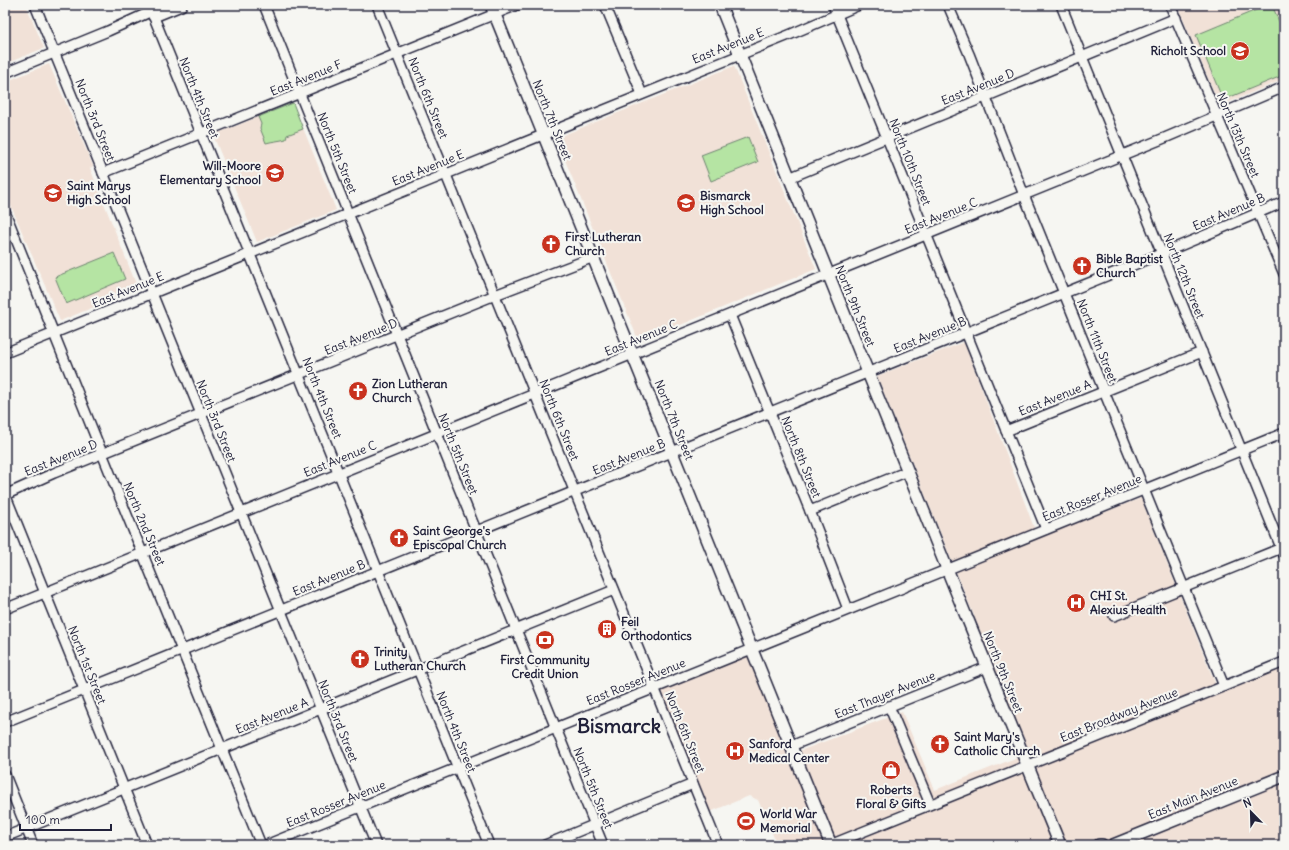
<svg xmlns="http://www.w3.org/2000/svg" width="1289" height="850" font-family="Delius,sans-serif">
<rect width="100%" height="100%" fill="#f6f6f2"/>
<filter id="ink" filterUnits="userSpaceOnUse"><feTurbulence type="fractalNoise" baseFrequency=".025" numOctaves="2"/><feDisplacementMap in="SourceGraphic" scale="8" xChannelSelector="R" yChannelSelector="G"/><feConvolveMatrix kernelMatrix="1 2 1 2 8 2 1 2 1" color-interpolation-filters="sRGB"/></filter>
<g filter="url(#ink)">
<g fill="#f1e1d7">
<path d="M5,5H26L44,48L5,64Z"/>
<path d="M1177,5H1276L1284,23V79L1220,106Z"/>
<path d="M49,64L93,166L90,168L138,289L60,321L5,192V82Z"/>
<path d="M734,66L816,269L639,342L556,138Z"/>
<path d="M293,103L336,210L257,242L213,135Z"/>
<path d="M964,342L1038,538L1141,498L1219,693L1284,668V845H777L758,800L749,796L705,814L654,688L752,648L789,755L902,712L935,790L1013,759L1030,754L877,376Z"/>
</g>
<g fill="#b5e4a3" stroke="#6c836f">
<path d="M1268,5H1272L1284,33V75L1223,100L1196,35Z"/>
<path d="M293,103L303,129L287,135L286,139C279,141 273,141 266,143L260,128L261,124L258,117Z"/>
<path d="M748,137L758,162L711,181L701,155Z"/>
<path d="M114,253L125,279L66,304L55,277Z"/>
</g>
<g fill="none" stroke-linecap="round" stroke-linejoin="round">
<defs>
<g id="minor">
<path d="M35,5L376,845"/>
<path d="M149,5L489,845"/>
<path d="M264,5L603,845"/>
<path d="M377,5L718,845"/>
<path d="M605,5L642,94"/>
<path d="M833,5L1046,529"/>
<path d="M948,5L969,54L1024,195L1224,686"/>
<path d="M1061,5L1284,555"/>
<path d="M1170,5L1284,274"/>
<path d="M5,73L108,31L152,11"/>
<path d="M103,173L517,5"/>
<path d="M789,178L1176,18"/>
<path d="M5,212L116,488L261,845"/>
<path d="M730,315L810,511L848,609"/>
<path d="M5,353L789,35L859,5"/>
<path d="M1006,431L1202,352"/>
<path d="M5,494L147,845"/>
<path d="M5,495L54,473L495,295L594,257"/>
<path d="M810,511L908,471"/>
<path d="M909,585L1284,433"/>
<path d="M5,609L1024,195L1167,137L1284,87"/>
<path d="M1114,616L1284,547"/>
<path d="M889,706L930,804"/>
<path d="M5,722L1163,253L1284,202"/>
<path d="M791,746L987,667"/>
<path d="M5,775L33,845"/>
<path d="M5,837L614,590"/>
<path d="M266,845L905,587"/>
<path d="M545,845L693,784"/>
<path d="M830,845L1284,662"/>
</g>
<g id="major">
<path d="M491,5L831,845"/>
<path d="M720,5L966,616"/>
<path d="M154,16L181,5"/>
<path d="M968,620L1060,845"/>
<path d="M1099,845H1102"/>
<path d="M1113,845L1284,776"/>
</g>
</defs>
<use href="#minor" stroke="#22223b" stroke-width="12"/>
<use href="#major" stroke="#22223b" stroke-width="14"/>
<use href="#minor" stroke="#f6f6f2" stroke-width="9"/>
<use href="#major" stroke="#f6f6f2" stroke-width="11"/>
<path stroke="#22223b" stroke-width="2" stroke-dasharray="6 3" stroke-linecap="butt" d="M1280,845L1284,844"/>
</g>
</g>
<defs>
<symbol id="school-disc" viewBox="-11 -11 22 22"><circle r="9.5" fill="#c8321e" stroke="#f6f6f2"/><path d="M0-5L7-2L0 1L-7-2ZM-4 1L0 2.5L4 1V4Q0 6-4 4Z" fill="#fff"/></symbol>
<symbol id="church-disc" viewBox="-11 -11 22 22"><circle r="9.5" fill="#c8321e" stroke="#f6f6f2"/><path d="M-1.2-6h2.4v3.5h3.3v2.4h-3.3V6h-2.4V-.1h-3.3v-2.4h3.3Z" fill="#fff"/></symbol>
<symbol id="hospital-disc" viewBox="-11 -11 22 22"><circle r="9.5" fill="#c8321e" stroke="#f6f6f2"/><path d="M-5-5h3v3.5h4V-5h3V5h-3V1.5h-4V5h-3Z" fill="#fff"/></symbol>
<symbol id="building-disc" viewBox="-11 -11 22 22"><circle r="9.5" fill="#c8321e" stroke="#f6f6f2"/><path d="M-4-6H4V6H1V3H-1V6H-4ZM-2.5-4.3h1.7v1.8h-1.7ZM.8-4.3h1.7v1.8H.8ZM-2.5-1h1.7V.8h-1.7ZM.8-1h1.7V.8H.8Z" fill="#fff"/></symbol>
<symbol id="bank-disc" viewBox="-11 -11 22 22"><circle r="9.5" fill="#c8321e" stroke="#f6f6f2"/><path d="M-6-4H6V4H-6ZM0-2.3a2.3 2.3 0 1 0 0 4.6a2.3 2.3 0 1 0 0-4.6Z" fill="#fff"/></symbol>
<symbol id="shop-disc" viewBox="-11 -11 22 22"><circle r="9.5" fill="#c8321e" stroke="#f6f6f2"/><path d="M-5-2.5h2.3a2.7 3.5 0 0 1 5.4 0H5L5.5 6h-11ZM-1.5-2.5h3a1.5 2.3 0 0 0-3 0Z" fill="#fff"/></symbol>
<symbol id="stadium-disc" viewBox="-11 -11 22 22"><circle r="9.5" fill="#c8321e" stroke="#f6f6f2"/><path d="M0-5a6.5 5 0 1 0 0 10a6.5 5 0 1 0 0-10ZM-3.5-1.8h7v3.6h-7Z" fill="#fff"/></symbol>
</defs>
<g fill-rule="evenodd">
<use href="#school-disc" x="1229" y="40" width="22" height="22"/>
<use href="#school-disc" x="264" y="162" width="22" height="22"/>
<use href="#school-disc" x="42" y="182" width="22" height="22"/>
<use href="#school-disc" x="675" y="192" width="22" height="22"/>
<use href="#church-disc" x="540" y="233" width="22" height="22"/>
<use href="#church-disc" x="1071" y="255" width="22" height="22"/>
<use href="#church-disc" x="347" y="380" width="22" height="22"/>
<use href="#church-disc" x="388" y="527" width="22" height="22"/>
<use href="#hospital-disc" x="1065" y="592" width="22" height="22"/>
<use href="#building-disc" x="596" y="618" width="22" height="22"/>
<use href="#bank-disc" x="534" y="629" width="22" height="22"/>
<use href="#church-disc" x="349" y="648" width="22" height="22"/>
<use href="#church-disc" x="929" y="733" width="22" height="22"/>
<use href="#hospital-disc" x="724" y="740" width="22" height="22"/>
<use href="#shop-disc" x="880" y="759" width="22" height="22"/>
<use href="#stadium-disc" x="735" y="810" width="22" height="22"/>
</g>
<g text-anchor="middle" stroke-width="4" stroke-linejoin="round" paint-order="stroke">
<g font-size="12" fill="#22223b" stroke="#f6f6f2">
<text transform="translate(728 46) rotate(-22)" y="4">East Avenue E</text>
<text transform="translate(306 78) rotate(-22)" y="4">East Avenue F</text>
<text transform="translate(978 87) rotate(-22)" y="4">East Avenue D</text>
<text transform="translate(199 98) rotate(68)" y="4">North 4th Street</text>
<text transform="translate(428 98) rotate(68)" y="4">North 6th Street</text>
<text transform="translate(95 120) rotate(68)" y="4">North 3rd Street</text>
<text transform="translate(552 120) rotate(68)" y="4">North 7th Street</text>
<text transform="translate(1238 135) rotate(67)" y="4">North 13th Street</text>
<text transform="translate(337 153) rotate(68)" y="4">North 5th Street</text>
<text transform="translate(910 162) rotate(68)" y="4">North 10th Street</text>
<text transform="translate(428 168) rotate(-22)" y="4">East Avenue E</text>
<text transform="translate(1229 212) rotate(-23)" y="4">East Avenue B</text>
<text transform="translate(941 216) rotate(-22)" y="4">East Avenue C</text>
<text transform="translate(1184 276) rotate(68)" y="4">North 12th Street</text>
<text transform="translate(128 290) rotate(-22)" y="4">East Avenue E</text>
<text transform="translate(855 306) rotate(68)" y="4">North 9th Street</text>
<text transform="translate(930 335) rotate(-22)" y="4">East Avenue B</text>
<text transform="translate(361 337) rotate(-22)" y="4">East Avenue D</text>
<text transform="translate(641 338) rotate(-22)" y="4">East Avenue C</text>
<text transform="translate(1097 341) rotate(68)" y="4">North 11th Street</text>
<text transform="translate(322 398) rotate(68)" y="4">North 4th Street</text>
<text transform="translate(1055 398) rotate(-22)" y="4">East Avenue A</text>
<text transform="translate(559 420) rotate(68)" y="4">North 6th Street</text>
<text transform="translate(674 420) rotate(68)" y="4">North 7th Street</text>
<text transform="translate(216 421) rotate(68)" y="4">North 3rd Street</text>
<text transform="translate(458 454) rotate(68)" y="4">North 5th Street</text>
<text transform="translate(629 457) rotate(-22)" y="4">East Avenue B</text>
<text transform="translate(801 457) rotate(68)" y="4">North 8th Street</text>
<text transform="translate(61 458) rotate(-22)" y="4">East Avenue D</text>
<text transform="translate(340 459) rotate(-22)" y="4">East Avenue C</text>
<text transform="translate(1092 498) rotate(-22)" y="4">East Rosser Avenue</text>
<text transform="translate(144 524) rotate(67)" y="4">North 2nd Street</text>
<text transform="translate(329 578) rotate(-22)" y="4">East Avenue B</text>
<text transform="translate(87 665) rotate(68)" y="4">North 1st Street</text>
<text transform="translate(1003 672) rotate(68)" y="4">North 9th Street</text>
<text transform="translate(636 682) rotate(-22)" y="4">East Rosser Avenue</text>
<text transform="translate(885 695) rotate(-22)" y="4">East Thayer Avenue</text>
<text transform="translate(1119 715) rotate(-22)" y="4">East Broadway Avenue</text>
<text transform="translate(272 716) rotate(-22)" y="4">East Avenue A</text>
<text transform="translate(338 721) rotate(68)" y="4">North 3rd Street</text>
<text transform="translate(456 732) rotate(68)" y="4">North 4th Street</text>
<text transform="translate(685 732) rotate(68)" y="4">North 6th Street</text>
<text transform="translate(593 788) rotate(68)" y="4">North 5th Street</text>
<text transform="translate(1193 798) rotate(-22)" y="4">East Main Avenue</text>
<text transform="translate(336 804) rotate(-22)" y="4">East Rosser Avenue</text>
</g>
<g font-size="12" font-weight="bold" fill="#22223b" stroke="#f6f6f2" text-anchor="start">
<text x="1226" y="55" text-anchor="end">Richolt School</text>
<text x="261" y="170" text-anchor="end">Will-Moore<tspan x="261" dy="14">Elementary School</tspan></text>
<text x="67" y="190">Saint Marys<tspan x="67" dy="14">High School</tspan></text>
<text x="700" y="200">Bismarck<tspan x="700" dy="14">High School</tspan></text>
<text x="565" y="241">First Lutheran<tspan x="565" dy="14">Church</tspan></text>
<text x="1096" y="263">Bible Baptist<tspan x="1096" dy="14">Church</tspan></text>
<text x="372" y="388">Zion Lutheran<tspan x="372" dy="14">Church</tspan></text>
<text x="413" y="535">Saint George's<tspan x="413" dy="14">Episcopal Church</tspan></text>
<text x="1090" y="600">CHI St.<tspan x="1090" dy="14">Alexius Health</tspan></text>
<text x="621" y="626">Feil<tspan x="621" dy="14">Orthodontics</tspan></text>
<text x="374" y="656">Trinity<tspan x="374" dy="14">Lutheran Church</tspan></text>
<text x="545" y="664" text-anchor="middle">First Community<tspan x="545" dy="14">Credit Union</tspan></text>
<text x="954" y="741">Saint Mary's<tspan x="954" dy="14">Catholic Church</tspan></text>
<text x="749" y="748">Sanford<tspan x="749" dy="14">Medical Center</tspan></text>
<text x="891" y="794" text-anchor="middle">Roberts<tspan x="891" dy="14">Floral &amp; Gifts</tspan></text>
<text x="760" y="818">World War<tspan x="760" dy="14">Memorial</tspan></text>
</g>
<g font-size="20" font-weight="bold" fill="#22223b" stroke="#f6f6f2">
<text x="619" y="733">Bismarck</text>
</g>
</g>
<rect width="1289" height="850" fill="none" stroke="#f6f6f2" stroke-width="20"/>
<rect x="10" y="10" width="1269" height="830" fill="none" stroke="#22223b" stroke-width="1.5" filter="url(#ink)"/>
<g transform="translate(1251 812) rotate(337)" stroke="#f6f6f2" stroke-width="3" paint-order="stroke">
<path d="M0-3L7 15L0 10L-7 15Z" fill="#22223b"/>
<text y="-6" font-size="11" font-weight="bold" text-anchor="middle" fill="#22223b">N</text>
</g>
<path d="M20 824v6h91v-6" fill="none" stroke="#22223b" stroke-width="2"/>
<text x="26" y="824" font-size="12" fill="#22223b" stroke="#f6f6f2" stroke-width="3" paint-order="stroke">100 m</text>
</svg>
